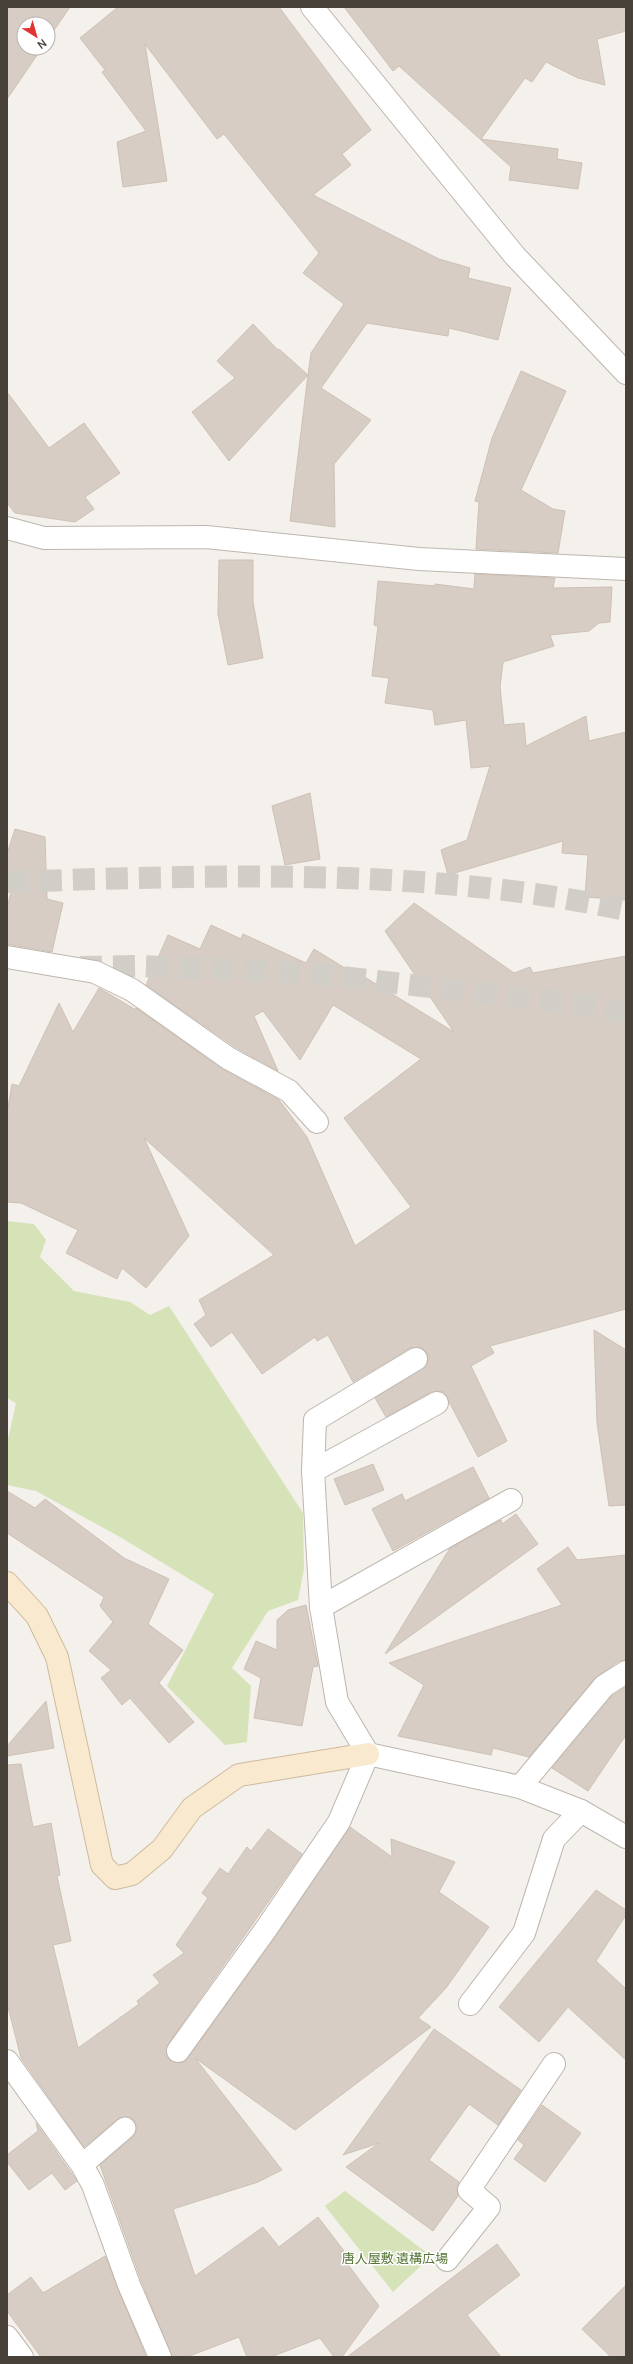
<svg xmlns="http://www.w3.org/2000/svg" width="633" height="2364" font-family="Manrope,'Noto Sans JP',sans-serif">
<rect width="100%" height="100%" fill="#f4f0eb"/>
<g fill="#d6e3b8">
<path d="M7,1221L34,1224L46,1240L40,1257L74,1291L130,1302L150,1315L169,1306L303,1513L304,1569L298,1600L268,1611L232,1668L251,1686L247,1742L225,1745L167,1686L214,1594L120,1537L36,1491L7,1485V1444L16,1403L7,1398Z"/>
<path d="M345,2191L431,2256L393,2292L325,2206Z"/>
</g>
<g fill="#d7cdc4" stroke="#cec1b5">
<path d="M7,7H70L48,39V24H24V48H42L7,99Z"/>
<path d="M118,7H279L371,130L342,154L351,165L313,195L439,259L470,268L468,278L511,288L498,340L449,328L448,336L367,323L321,388L371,420L334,464L335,527L290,521L308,375L229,461L192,412L235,378L217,361L253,324L278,350L279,349L308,375L311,353L344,304L303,273L319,253L224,134L217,139L145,44L167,181L123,187L117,142L146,131L102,72L105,70L80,38Z"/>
<path d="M344,7H626V31L597,39L605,85L578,78L546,62L532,82L525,78L481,139L558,149L557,159L582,163L578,189L509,180L511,167L399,66L393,71Z"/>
<path d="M521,371L566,391L521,490L553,509L565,511L558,553L476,549L479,502L475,501L492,438Z"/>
<path d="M7,392L49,448L84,423L120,473L85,497L94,509L75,522L15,513L7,503Z"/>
<path d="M219,560H253V602L263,658L228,665L218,614Z"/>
<path d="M475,574L555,578L553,588L612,587L610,622L599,623L589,631L550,635L554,646L503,662L500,687L504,725L524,723L526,746L586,716L589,741L626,732V900L585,897L588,855L562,853L563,841L448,875L441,850L467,840L490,766L471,768L466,720L435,725L433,710L385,703L389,678L372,676L378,626L374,625L378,581L435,586V584L474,589Z"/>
<path d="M310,793L320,859L285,865L272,806Z"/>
<path d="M15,829L45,837L47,899L63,903L52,952L7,944V908L14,880L7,878V854Z"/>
<path d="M414,903L514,973L530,967L533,973L626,956V1309L490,1346L494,1353L471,1366L507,1441L478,1457L444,1392H431L386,1417L375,1398L427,1365L428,1359L427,1353L422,1348H410L353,1382L328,1335L317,1341L315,1337L262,1374L232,1332L211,1347L194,1324L206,1315L199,1300L274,1255L144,1138L189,1236L146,1288L122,1268L117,1279L66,1253L78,1230L21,1203L7,1202V1113L12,1084L19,1086L59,1003L73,1032L99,988L136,1010V1008L222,1069L279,1100L307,1137L355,1246L411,1207L344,1118L421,1059L333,1005L300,1060L263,1011L254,1016L278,1071L235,1047L146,985L168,935L200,949L211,925L241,939L243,934L306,963L314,949L361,978L363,976L454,1032L385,931Z"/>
<path d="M594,1330L626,1350V1505L609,1506L597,1423Z"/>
<path d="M373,1464L384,1490L345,1505L334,1479Z"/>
<path d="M473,1467L489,1498L393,1551L372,1509L402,1494L405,1501Z"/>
<path d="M7,1491L35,1508L45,1499L124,1558L169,1579L148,1624L183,1650L159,1683L194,1722L169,1743L130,1698L122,1705L101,1678L111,1670L89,1651L113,1622L100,1606L104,1597L7,1533Z"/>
<path d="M516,1514L538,1544L385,1654L450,1548L501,1520L502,1524Z"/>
<path d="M568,1547L577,1560L626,1555V1660L619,1661L595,1678L529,1757L493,1748L491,1755L398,1736L424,1685L389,1663L562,1605L537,1569Z"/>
<path d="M306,1605L318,1666L313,1667L302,1726L254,1718L261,1678L244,1669L256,1641L277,1650V1620L288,1610Z"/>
<path d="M626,1687V1735L588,1791L552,1768L612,1696Z"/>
<path d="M46,1701L54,1748L7,1756V1746Z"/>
<path d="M21,1764L33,1827L51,1823L60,1875L57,1876L71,1941L53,1945L78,2048L139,2004L137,2001L160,1983L153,1975L184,1953L176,1945L208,1898L202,1893L220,1868L228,1874L247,1847L251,1851L268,1829L302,1854L168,2044L166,2056L171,2061L183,2063L188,2058L276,1936L350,1827L392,1857L391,1839L455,1862L439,1892L489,1927L446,1988L418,2018L431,2027L295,2130L195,2058L282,2170L258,2182L173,2209L195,2276L263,2227L279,2247L318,2217L344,2251L340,2254L379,2306L342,2357H334L320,2338L271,2357H247L239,2337L187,2357H172L141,2280L100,2165L133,2137L136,2132L134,2120L129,2117L118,2119L84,2147L21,2058L7,2003V1765Z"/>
<path d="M596,1890L626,1910V1915L596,1961L626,1989V2060L568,2007L539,2042L499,2007Z"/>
<path d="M434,2029L521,2090L498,2125L469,2104L429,2160L459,2182L457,2189L458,2196L433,2231L346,2167L379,2143L343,2155Z"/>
<path d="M542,2105L581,2133L545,2182L514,2159L524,2145L518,2140Z"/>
<path d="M36,2123L77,2181L65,2190L52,2173L29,2190L7,2162V2155L38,2131Z"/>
<path d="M497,2244L520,2275L467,2315L501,2357H347Z"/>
<path d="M105,2256L146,2357H41L7,2311V2295L31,2277L43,2293Z"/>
<path d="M626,2285V2357H611L582,2329Z"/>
</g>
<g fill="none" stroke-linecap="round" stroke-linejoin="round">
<g stroke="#d1cdc7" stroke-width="22" stroke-dasharray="22 11" stroke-linecap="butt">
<path d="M7,882C213,875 423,867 626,910"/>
<path d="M80,967L139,966L308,973L587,1005L626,1013"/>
</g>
<defs>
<path id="lane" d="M82,2165L125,2128"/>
<g id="street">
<path d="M312,7L515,256L626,373"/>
<path d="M7,528L44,538L206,537L419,559L626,569"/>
<path d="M7,957L95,972L132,990L228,1058L289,1091L317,1122"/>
<path d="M416,1359L315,1420L313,1471L321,1607L337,1702L368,1754L520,1787L581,1811L626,1837"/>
<path d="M313,1471L437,1403"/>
<path d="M321,1607L511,1500"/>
<path d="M520,1787L604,1686L626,1672"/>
<path d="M470,2004L524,1933L554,1839L581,1811"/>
<path d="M178,2051L266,1929L339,1822L368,1754"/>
<path d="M7,2061L82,2165L93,2185L129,2285L160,2357"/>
<path d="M447,2260L489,2207L469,2190L554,2064"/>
<path d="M7,2337L22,2357"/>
</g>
<path id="secondary" d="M7,1583L37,1616L57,1657L102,1865L115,1878L132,1874L162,1849L192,1808L239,1775L368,1754"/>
</defs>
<use href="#lane" stroke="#beb6ae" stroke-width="23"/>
<use href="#street" stroke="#beb6ae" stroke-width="24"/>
<use href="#secondary" stroke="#cebb9f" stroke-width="24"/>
<use href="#lane" stroke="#fff" stroke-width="21"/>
<use href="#street" stroke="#fff" stroke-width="22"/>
<use href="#secondary" stroke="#f9e9cf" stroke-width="22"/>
</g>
<g text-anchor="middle" stroke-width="3" stroke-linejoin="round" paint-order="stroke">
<g font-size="13" fill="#547332" stroke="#fff">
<text x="395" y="2263">唐人屋敷 遺構広場</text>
</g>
</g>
<rect width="633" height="2364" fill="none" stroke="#474039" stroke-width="16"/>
<g transform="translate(36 36) rotate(143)"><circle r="19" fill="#ffffff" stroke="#b5b3b0"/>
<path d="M0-3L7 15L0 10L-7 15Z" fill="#e33432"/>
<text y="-6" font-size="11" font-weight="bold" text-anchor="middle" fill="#474039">N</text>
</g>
</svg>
